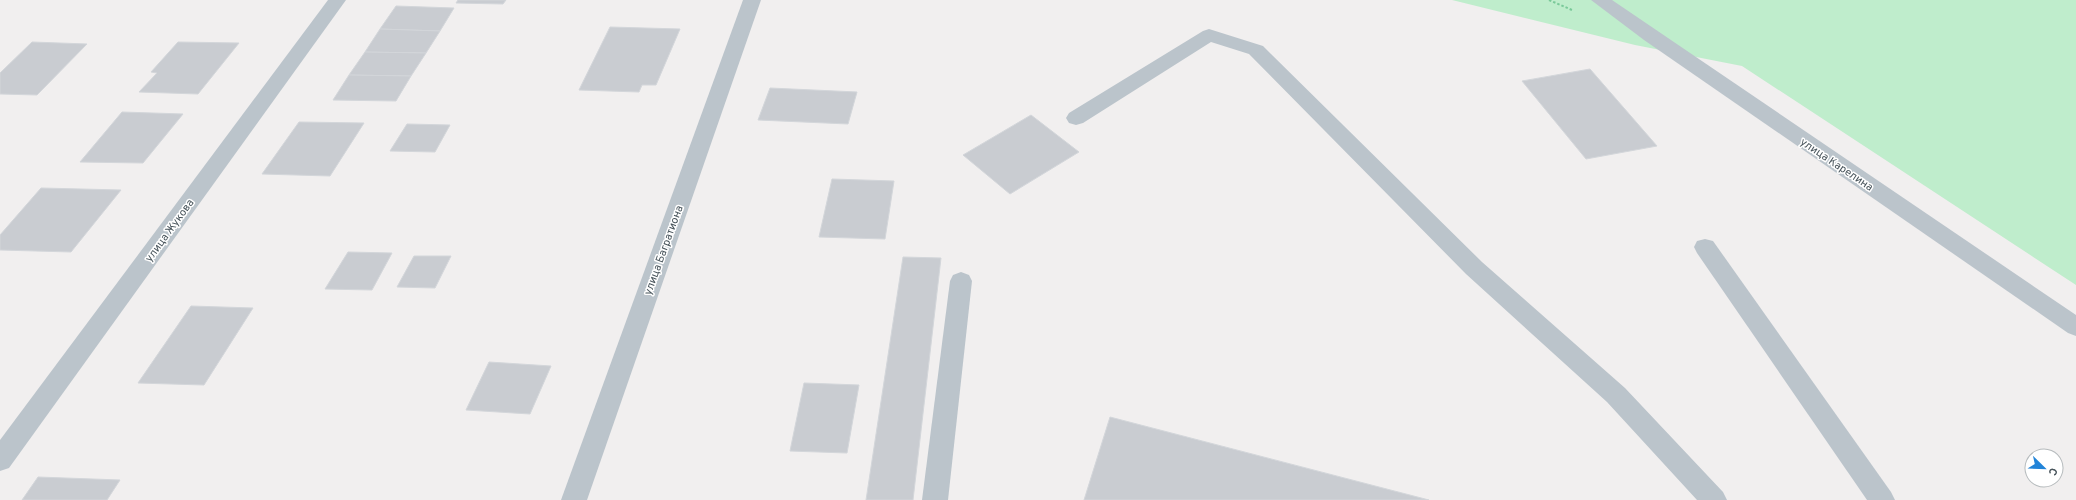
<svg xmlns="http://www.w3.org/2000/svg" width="2076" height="500" font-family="Overpass,sans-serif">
<rect width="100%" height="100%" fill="#f1efef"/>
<path fill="#bfedcc" d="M1452,0H2076V285L1742,66L1635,45Z"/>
<g fill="#c9ccd1" stroke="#d3d6da">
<path d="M458,0H506L503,4L456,3Z"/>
<path d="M396,6L454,8L440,31L380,29Z"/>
<path d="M610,27L680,29L656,85H642L639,92L579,90Z"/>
<path d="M380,29L440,31L426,53L365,52Z"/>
<path d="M32,42L87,44L37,95L0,94V73Z"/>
<path d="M178,42L239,43L198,94L139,92L157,73L151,72Z"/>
<path d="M365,52L426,53L411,76L349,75Z"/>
<path d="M1590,69L1657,146L1586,159L1522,81Z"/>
<path d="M349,75L411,76L396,101L333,100Z"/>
<path d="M770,88L857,92L848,124L758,120Z"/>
<path d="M122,112L183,114L143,163L80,162Z"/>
<path d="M1031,115L1079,152L1010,194L963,155Z"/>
<path d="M299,122L364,123L330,176L262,174Z"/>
<path d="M407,124L450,125L435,152L390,151Z"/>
<path d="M832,179L894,181L885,239L819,237Z"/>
<path d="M41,188L121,190L71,252L0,250V235Z"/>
<path d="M348,252L392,253L372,290L325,289Z"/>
<path d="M414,256H451L435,288L397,287Z"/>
<path d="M903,257L941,258L913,500H866Z"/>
<path d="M191,306L253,308L204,385L138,383Z"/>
<path d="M489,362L551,366L530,414L466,410Z"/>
<path d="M804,383L859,385L847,453L790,451Z"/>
<path d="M1110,417L1429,500H1084Z"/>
<path d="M38,477L120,480L107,500H22Z"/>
</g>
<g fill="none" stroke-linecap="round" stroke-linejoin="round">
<path stroke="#79c999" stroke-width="2" stroke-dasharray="2.5 2" stroke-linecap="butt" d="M1549,0L1572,10"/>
<g fill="#bbc4cb" fill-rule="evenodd">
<path d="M328,0H346L9,468L0,471V440Z"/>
<path d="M743,0H761L587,500H561Z"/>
<path d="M1591,0H1612L2076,315V336L2068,333L1644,40Z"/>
<path d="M1209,29L1263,46L1482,262L1625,388L1723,492L1727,500H1697L1607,402L1466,274L1249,54L1211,42L1083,123L1076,125L1069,123L1066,118L1069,113L1203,31Z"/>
<path d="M1705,239L1713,241L1891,492L1895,500H1867L1697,253L1694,247L1697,241Z"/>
<path d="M961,272L969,275L972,281L948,500H922L950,281L953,275Z"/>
</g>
</g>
<g text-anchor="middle" stroke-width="3" stroke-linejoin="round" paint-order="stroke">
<g font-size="11" fill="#48545b" stroke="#fff">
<text transform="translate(1837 164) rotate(34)" y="4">улица Карелина</text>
<text transform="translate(169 230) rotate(-54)" y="4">улица Жукова</text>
<text transform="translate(663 250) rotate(-70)" y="4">улица Багратиона</text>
</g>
</g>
<g transform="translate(2044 468) rotate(113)"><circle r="19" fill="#ffffff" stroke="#b6bbbd"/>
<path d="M0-3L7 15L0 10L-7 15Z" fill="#2284d8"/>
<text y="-6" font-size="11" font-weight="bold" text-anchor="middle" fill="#48545b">С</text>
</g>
</svg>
